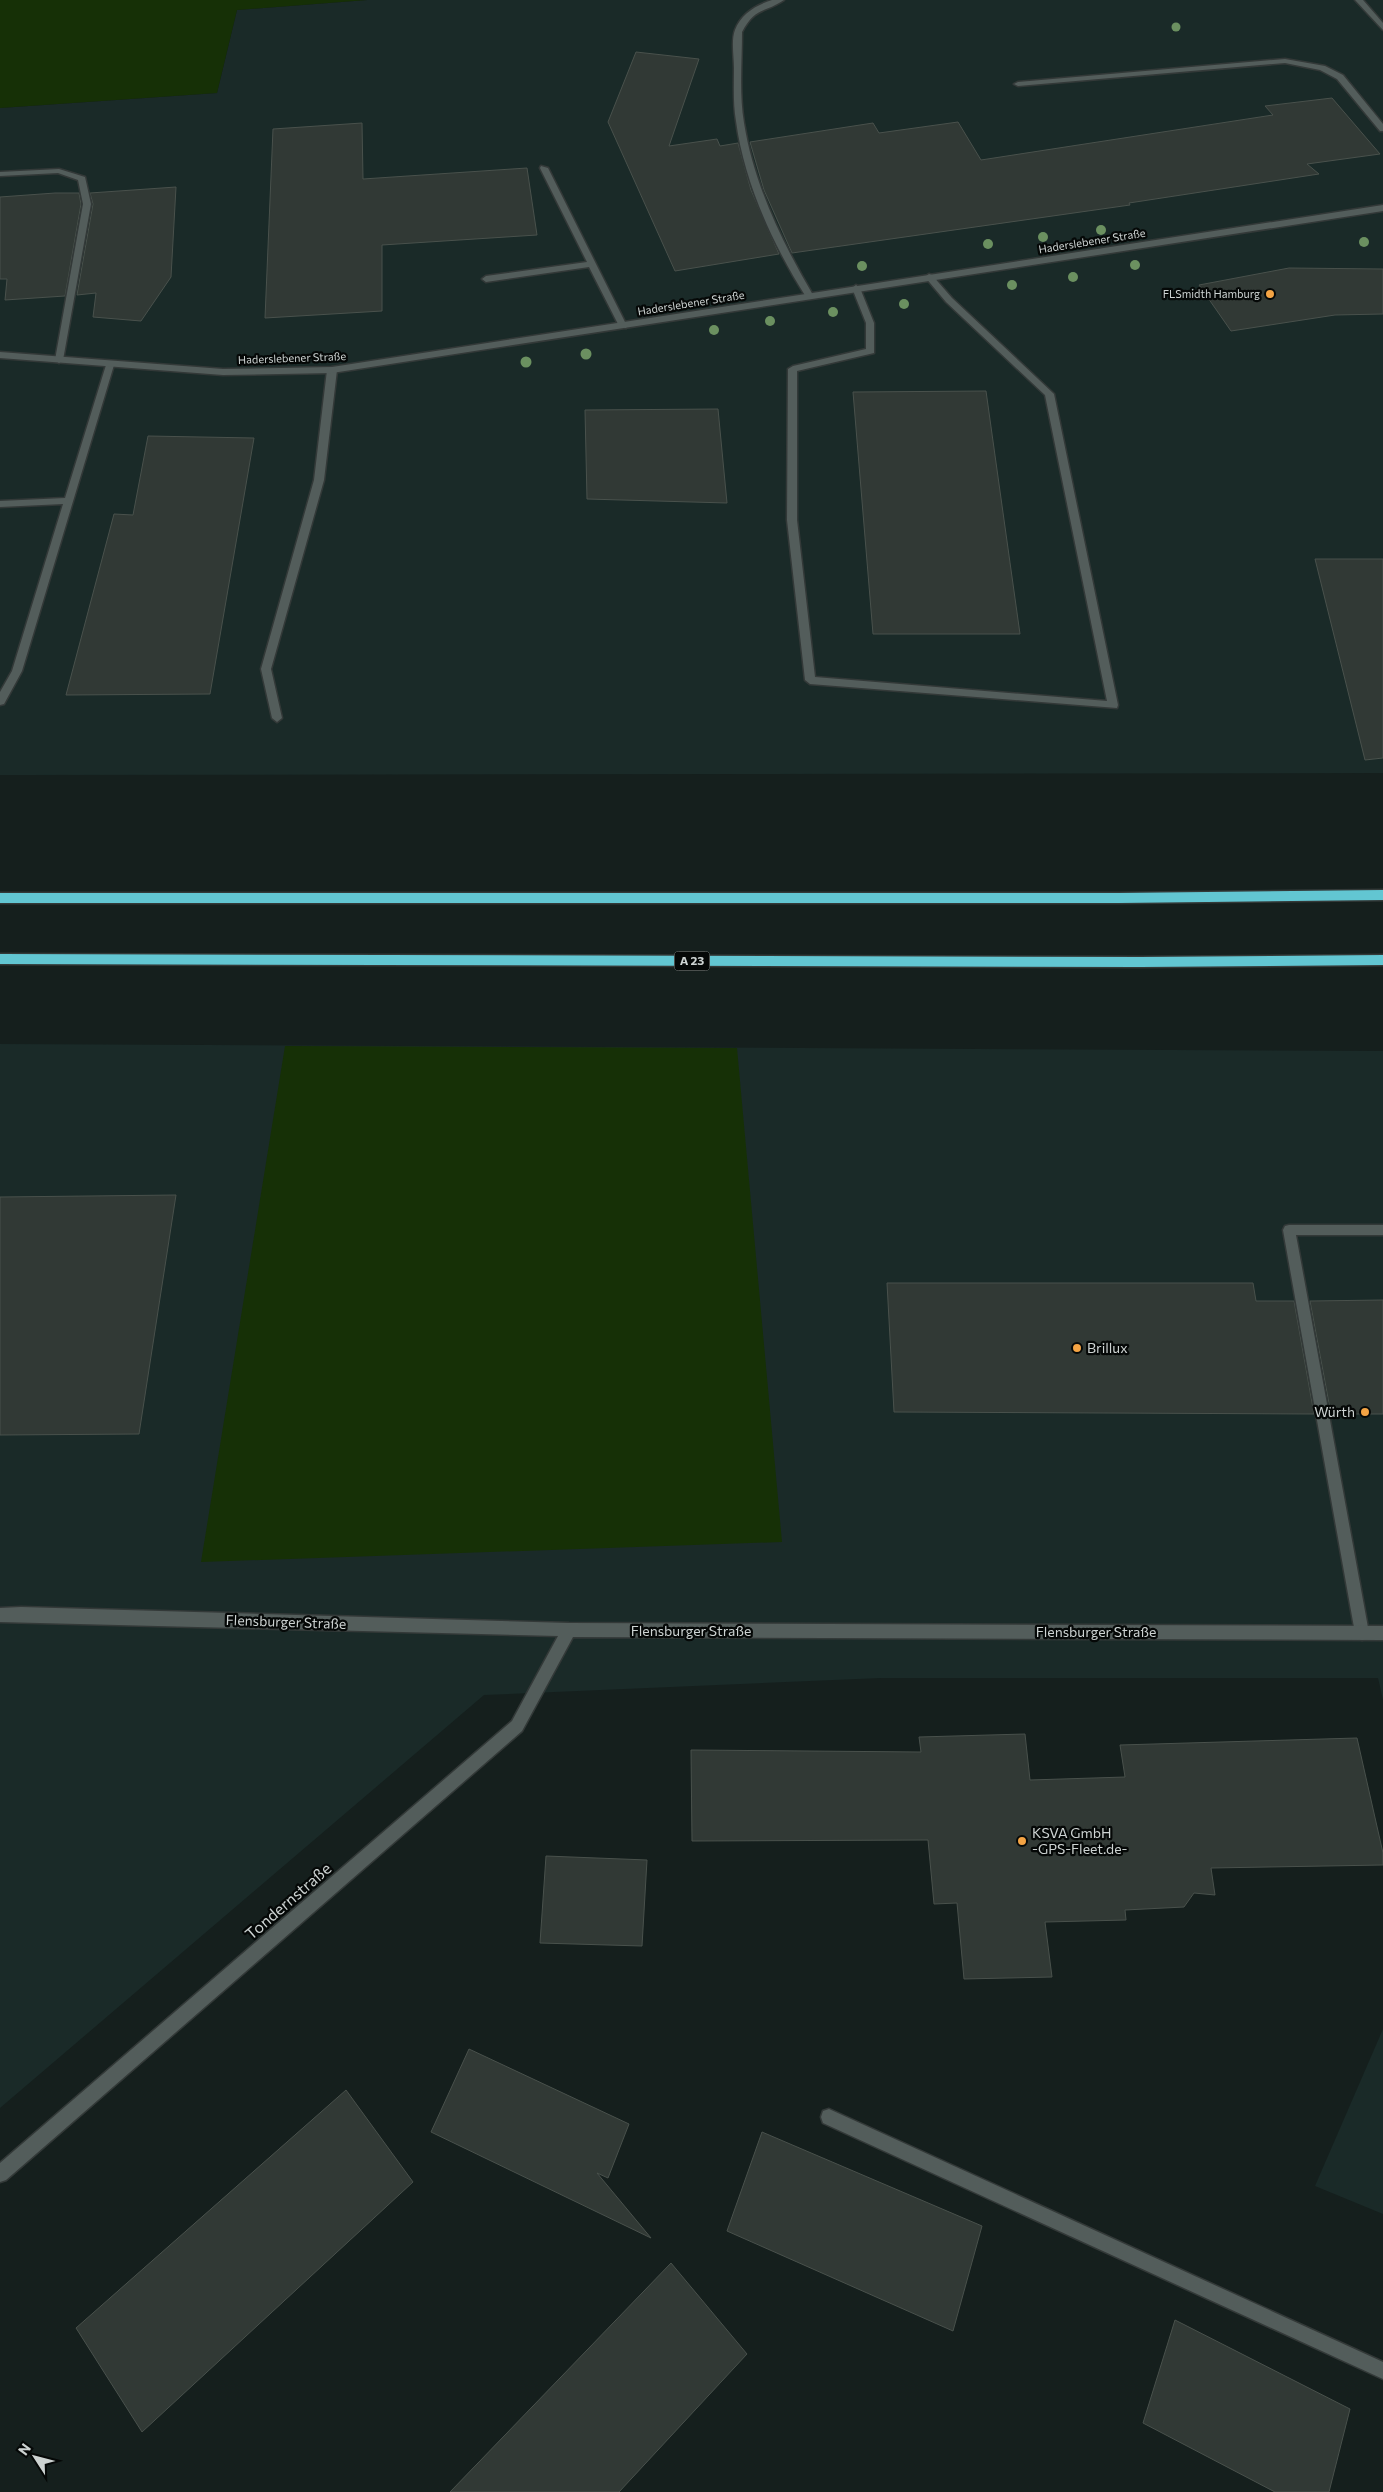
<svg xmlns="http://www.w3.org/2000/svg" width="1383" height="2492" font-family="Commissioner,sans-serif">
<rect width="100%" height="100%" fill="#151f1d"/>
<g fill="#1a2a28">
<path d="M367,0H1383V773L0,775V108L217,93L237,10Z"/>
<path d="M0,1044L1383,1051V1700L1378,1678H881L484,1695L0,2108Z"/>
<path d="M1383,2029V2214L1315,2186Z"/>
</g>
<g fill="#163006">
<path d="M0,0H367L237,10L217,93L0,108Z"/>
<path d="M285,1046L737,1048L782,1542L201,1562Z"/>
</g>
<g fill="#313935" stroke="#49514c">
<path d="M636,52L699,59L669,146L717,139L720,146L738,143L751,190L779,254L675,271L608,122Z"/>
<path d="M1332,98L1380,154L1307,164L1319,174L1129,203L1130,205L792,253L764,190L750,142L873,123L879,133L958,122L981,160L1273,115L1265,106Z"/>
<path d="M362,123L363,179L527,168L537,235L382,245V311L265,318L273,129Z"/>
<path d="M176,187L171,277L141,321L93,317L96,293L77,295L93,204L90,193Z"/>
<path d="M55,193H79L81,204L65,296L5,300L7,279H0V197Z"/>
<path d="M1289,268L1383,269V314L1335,315L1231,331L1199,285Z"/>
<path d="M986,391L1020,634H873L853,392Z"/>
<path d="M718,409L727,503L587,499L585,410Z"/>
<path d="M148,436L254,438L210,694L66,695L114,514L133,515Z"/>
<path d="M1315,559H1383V758L1365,760Z"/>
<path d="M176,1195L139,1434L0,1435V1197Z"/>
<path d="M887,1283H1253L1256,1301H1294L1314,1414L894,1412Z"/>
<path d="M1383,1300V1414H1331L1310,1301Z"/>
<path d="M1025,1734L1030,1780L1125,1777L1120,1745L1357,1738L1383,1853V1865L1211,1868L1215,1895L1194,1893L1184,1907L1125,1910L1126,1920L1045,1922L1052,1977L964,1979L957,1903L934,1904L928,1840L692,1841L691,1750L921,1752L919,1737Z"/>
<path d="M546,1856L647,1860L642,1946L540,1943Z"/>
<path d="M469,2049L629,2124L608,2178L597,2173L651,2238L431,2132Z"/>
<path d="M346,2090L413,2182L142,2432L76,2328Z"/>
<path d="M762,2132L982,2226L953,2331L727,2231Z"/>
<path d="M671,2263L747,2354L619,2492H450Z"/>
<path d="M1175,2320L1350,2409L1329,2492H1275L1143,2423Z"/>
</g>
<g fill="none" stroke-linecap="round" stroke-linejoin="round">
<defs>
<g id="service">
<path d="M772,0H784C765,13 755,7 742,32C742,62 739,93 744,123C754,185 782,242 813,295L809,298L806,297C773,245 744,182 736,121C733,104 734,86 734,68C734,57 731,40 735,30C741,14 756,5 772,0Z"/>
<path d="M1355,0H1363L1383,23V30Z"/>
<path d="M1285,59L1325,66L1343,75L1383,124V131H1380L1337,79L1320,70L1285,63L1018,86L1014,84L1018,82Z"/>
<path d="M541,166L548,168L627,326L626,328L619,326L589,267L486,282L482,279L486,276L587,262L540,168Z"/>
<path d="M59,169L85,177L91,204L63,360L59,363L55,360L83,204L78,180L58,173L0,176V172Z"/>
<path d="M929,274L932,275L952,298L1054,394L1118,705L1117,708L810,684L805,680L787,520L788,369L793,366L866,349V323L852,288L856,285L860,288L874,323V353L797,371V520L815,677L1107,701L1045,395L946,302L925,277Z"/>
<path d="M110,362L114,365L22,671L4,704L0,705V692L12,671L63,504L0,507V501L65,498L106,365Z"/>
<path d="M332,367L337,370L324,480L271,669L282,718L277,722L272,718L261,669L314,480L327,370Z"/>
<path d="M1289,1225H1383V1235H1296L1369,1633L1367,1638L1362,1640L1357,1638L1355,1633L1283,1230L1285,1226Z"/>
<path d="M829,2109L1383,2362V2379L823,2123L821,2117L823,2111Z"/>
</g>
<g id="minor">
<path d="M1383,205V211L332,373L223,375L0,358V352L223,369L332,367Z"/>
<path d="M21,1607L569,1623L1383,1626V1640L573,1637L522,1731L6,2180L0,2182V2163L512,1721L558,1636L0,1622V1608Z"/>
</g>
<g id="motorway">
<path d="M1383,890V900L1119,903H0V893H1119Z"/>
<path d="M0,954L1140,957L1383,955V965L1140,967L0,964Z"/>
</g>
</defs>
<use href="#service" stroke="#333938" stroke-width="3"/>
<use href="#minor" stroke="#333938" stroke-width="3"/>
<use href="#motorway" stroke="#333938" stroke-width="3"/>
<use href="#service" fill="#535d5b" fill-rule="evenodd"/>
<use href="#minor" fill="#535d5b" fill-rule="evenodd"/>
<use href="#motorway" fill="#62c6d2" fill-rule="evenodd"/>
</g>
<g fill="#6b9060">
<circle cx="1176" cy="27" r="4.5"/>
<circle cx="1101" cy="230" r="5"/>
<circle cx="1043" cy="237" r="5"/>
<circle cx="1364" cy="242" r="5"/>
<circle cx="988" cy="244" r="5"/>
<circle cx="1135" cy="265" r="5"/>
<circle cx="862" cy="266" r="5"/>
<circle cx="1073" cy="277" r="5"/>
<circle cx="1012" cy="285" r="5"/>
<circle cx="904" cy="304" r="5"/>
<circle cx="833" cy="312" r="5"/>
<circle cx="770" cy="321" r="5"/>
<circle cx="714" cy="330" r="5"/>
<circle cx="586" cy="354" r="5.5"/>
<circle cx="526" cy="362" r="5.5"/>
</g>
<g fill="#f4a444" stroke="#050807" stroke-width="2">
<circle cx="1270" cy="294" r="5"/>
<circle cx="1077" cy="1348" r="5"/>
<circle cx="1365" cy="1412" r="5"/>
<circle cx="1022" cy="1841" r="5"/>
</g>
<g text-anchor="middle" stroke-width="4.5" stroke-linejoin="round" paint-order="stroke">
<g font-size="11" fill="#cdd3d2" stroke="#050807">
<text transform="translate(1092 241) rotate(-9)" y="4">Haderslebener Straße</text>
<text transform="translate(691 303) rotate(-9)" y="4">Haderslebener Straße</text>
<text transform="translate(292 358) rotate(-2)" y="4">Haderslebener Straße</text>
</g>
<g font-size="11" fill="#cdd3d2" stroke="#050807" text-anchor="end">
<text x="1260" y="298">FLSmidth Hamburg</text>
</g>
<rect fill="#050807" stroke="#919695" stroke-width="1" x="674.5" y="951.5" width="35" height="19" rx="4"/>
<g font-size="12" font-weight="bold" fill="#cdd3d2">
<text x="692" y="965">A 23</text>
</g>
<g font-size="14" fill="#cdd3d2" stroke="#050807" text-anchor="start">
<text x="1087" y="1353">Brillux</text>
<text x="1355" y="1417" text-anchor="end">Würth</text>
<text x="1032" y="1838">KSVA GmbH<tspan x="1032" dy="16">-GPS-Fleet.de-</tspan></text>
</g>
<g font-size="14" fill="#cdd3d2" stroke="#050807">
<text transform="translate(286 1622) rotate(2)" y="5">Flensburger Straße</text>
<text x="691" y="1636">Flensburger Straße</text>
<text x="1096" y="1637">Flensburger Straße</text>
</g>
<g font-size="16" fill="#cdd3d2" stroke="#050807">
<text transform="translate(288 1901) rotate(-41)" y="6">Tondernstraße</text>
</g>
</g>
<g transform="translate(35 2457) rotate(306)" stroke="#050807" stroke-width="4" paint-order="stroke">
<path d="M0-4L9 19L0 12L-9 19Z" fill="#cdd3d2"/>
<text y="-8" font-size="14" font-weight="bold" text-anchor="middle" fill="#cdd3d2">N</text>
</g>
</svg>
